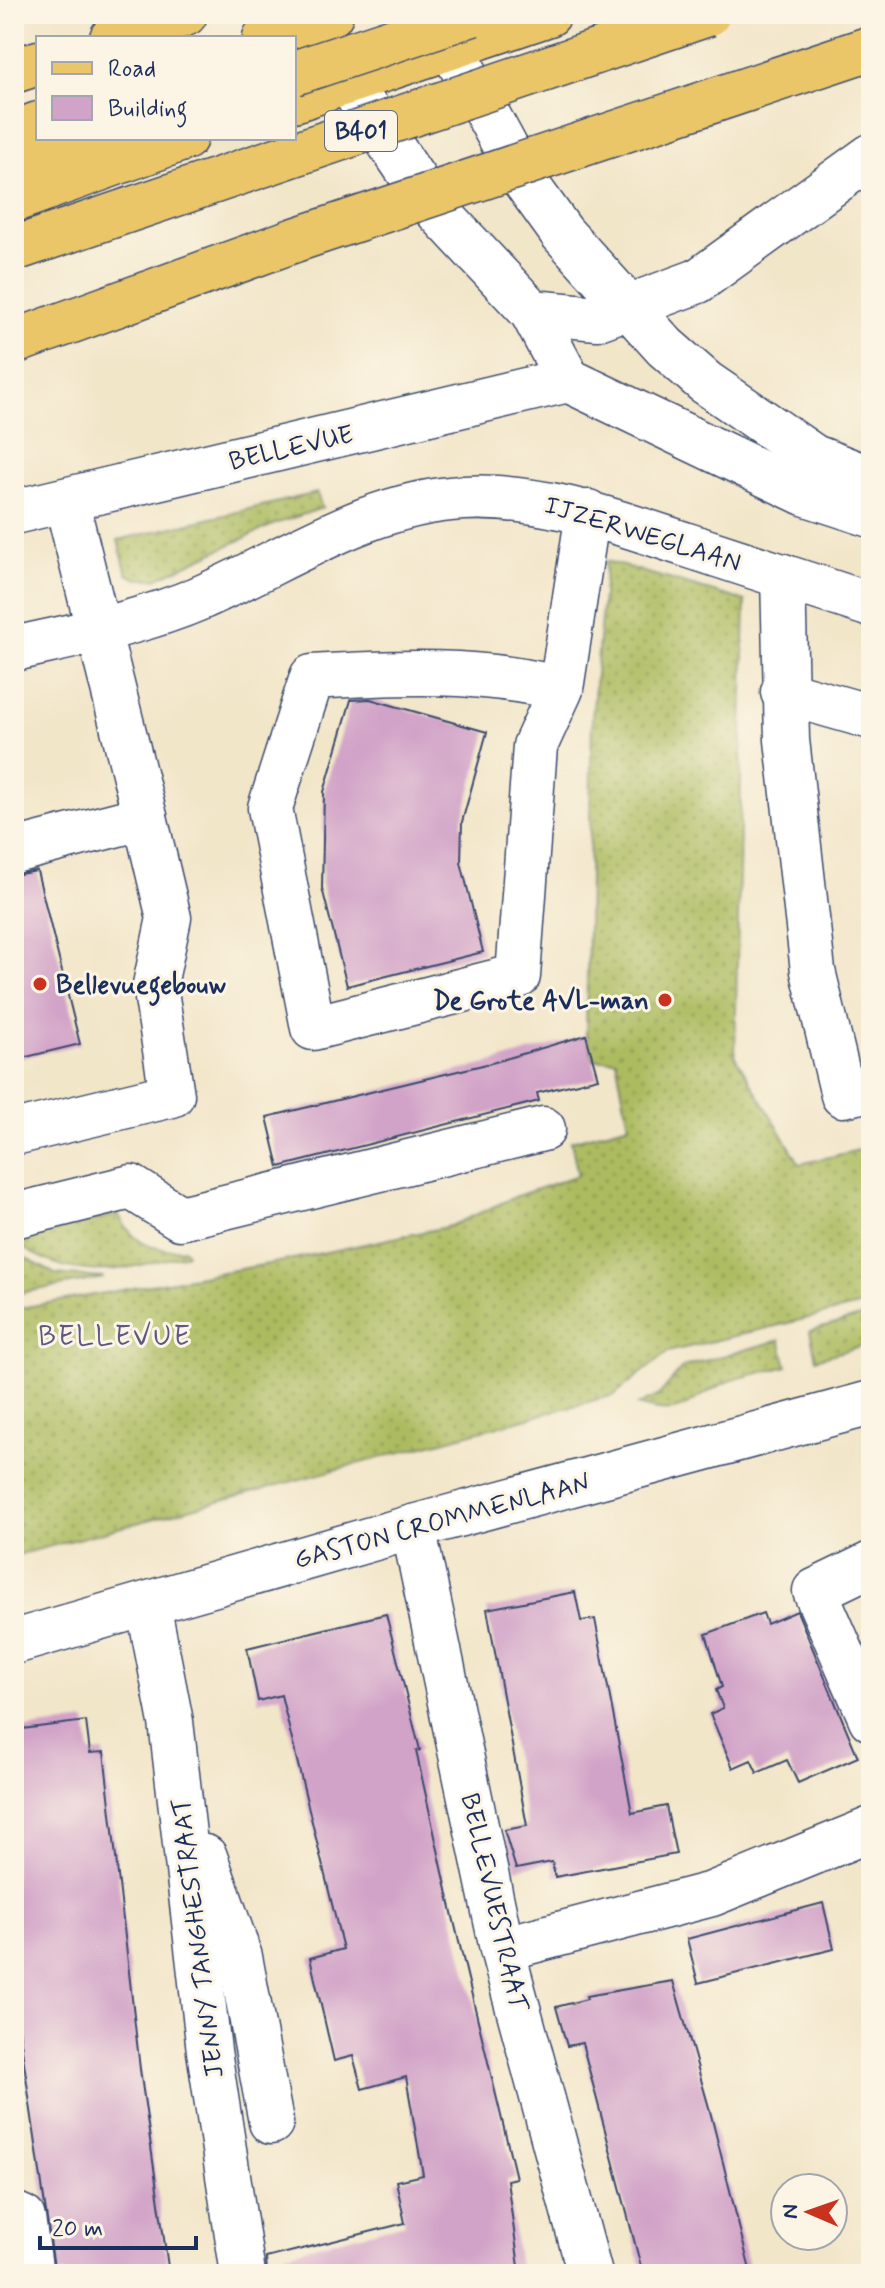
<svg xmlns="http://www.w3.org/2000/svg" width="885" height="2288" font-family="Mynerve,sans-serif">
<defs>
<pattern id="grass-dots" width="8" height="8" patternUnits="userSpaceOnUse" patternTransform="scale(2)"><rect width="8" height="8" fill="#acbb5e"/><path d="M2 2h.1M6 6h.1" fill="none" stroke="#8b9851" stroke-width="1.8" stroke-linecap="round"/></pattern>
</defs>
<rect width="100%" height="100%" fill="#fcf5e5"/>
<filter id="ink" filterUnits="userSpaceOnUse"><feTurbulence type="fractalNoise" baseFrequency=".0125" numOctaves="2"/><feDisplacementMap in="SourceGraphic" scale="16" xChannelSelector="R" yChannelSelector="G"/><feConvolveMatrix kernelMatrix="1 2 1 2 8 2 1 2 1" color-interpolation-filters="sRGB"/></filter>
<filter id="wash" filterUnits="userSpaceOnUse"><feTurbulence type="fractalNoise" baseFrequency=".006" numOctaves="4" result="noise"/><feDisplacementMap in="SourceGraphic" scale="32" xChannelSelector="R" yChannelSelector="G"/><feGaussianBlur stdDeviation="1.8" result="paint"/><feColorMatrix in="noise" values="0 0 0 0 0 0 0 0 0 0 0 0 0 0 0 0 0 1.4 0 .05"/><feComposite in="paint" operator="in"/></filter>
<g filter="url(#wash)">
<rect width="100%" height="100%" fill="#f2e6c9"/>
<g fill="url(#grass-dots)" stroke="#64755e" stroke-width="2">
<path d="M317,493L322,508L275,524L156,579H138L127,574L118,540Z"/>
<path d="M606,561L745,601L735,1056L800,1164L871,1147V1303L668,1352L614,1395L14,1556V1309L274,1263L451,1226L517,1196L578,1175L571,1141L629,1125L616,1060H593L586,1035L592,719Z"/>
<path d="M118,1214C134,1244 152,1252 185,1249L187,1254C119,1271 75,1285 14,1242Z"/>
<path d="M14,1252L55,1274L104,1278L14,1294Z"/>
<path d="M871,1314V1343L816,1359L810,1331Z"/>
<path d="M780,1340L787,1366C767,1372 744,1375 725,1383C688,1399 685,1421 638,1405L658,1396L683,1367Z"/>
</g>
<g id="blocks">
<g fill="#d1a3c8">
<path d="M370,699L487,732L462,822L461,862L483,952L347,986L322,888L324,792L351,700Z"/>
<path d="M37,871L80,1044L14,1060V875Z"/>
<path d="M586,1035L598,1078L537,1093L539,1101L279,1167L267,1117L495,1062Z"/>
<path d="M575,1592L581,1621L595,1619L632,1813L666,1806L676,1854L555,1877L552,1862L516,1869L504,1830L527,1826L487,1609Z"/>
<path d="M797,1611L858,1757L798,1783L787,1760L757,1773L751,1760L733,1768L710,1714L723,1708L716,1690L722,1687L706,1634L763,1613L767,1624Z"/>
<path d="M386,1614L420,1750L416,1751L453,1917L516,2178L507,2180L520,2274H473L472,2266L406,2274H267L266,2258L405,2223L396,2181L423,2175L406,2077L362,2089L353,2056L334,2061L310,1958L343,1949L281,1695L258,1701L247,1648Z"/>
<path d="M86,1721L90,1753L104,1752L140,2069L169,2274H55L17,2015L14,2016V1730Z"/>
<path d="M823,1903L834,1949L698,1983L687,1939Z"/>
<path d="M673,1981L710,2111L751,2274H643L582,2043L567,2046L556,2007L587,1999L586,1996Z"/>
</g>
</g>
</g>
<g filter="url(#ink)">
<use href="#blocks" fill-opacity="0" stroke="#3b4a6e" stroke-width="2"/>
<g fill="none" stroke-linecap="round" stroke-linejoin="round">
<defs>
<g id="minor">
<path d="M451,47L521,176L562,233L665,347L705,382L814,457L871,479"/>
<path d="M348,82L430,203L532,312L568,380L804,493L871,515"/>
<path d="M532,312L598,318L698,281L871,156"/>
<path d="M14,512L568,380"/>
<path d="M783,576L787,740L813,971L843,1095L871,1089"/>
<path d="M14,649C76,635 142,623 200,598C285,561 369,502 464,498C543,494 614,521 687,545C748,565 810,585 871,605"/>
<path d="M561,689C479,668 396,672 312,677L270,808L313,1028L518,976L535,746L561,689L588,512"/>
<path d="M783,692L871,717"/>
<path d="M14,851L145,817L66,500"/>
<path d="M14,1133L172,1095L155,985L169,918L145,817"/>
<path d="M14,1216L131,1187L180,1218L543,1129"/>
<path d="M413,1527L502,1949L590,2274"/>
<path d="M871,1564L815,1591L871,1719"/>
<path d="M148,1604L171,1722L209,2051L243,2274"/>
<path d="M14,1642L413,1527L871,1403"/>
<path d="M205,1857L240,1957L271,2122"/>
<path d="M502,1949L712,1894L871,1829"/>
<path d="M14,2214L23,2218L31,2274"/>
</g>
<g id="major">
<path d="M299,14L348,82"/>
<path d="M265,38L331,14"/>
<path d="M294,100L549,14"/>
<path d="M14,133L38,124"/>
<path d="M14,200L185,138"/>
</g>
<g id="highway">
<path d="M112,38L185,14"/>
<path d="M14,71L38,63"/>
<path d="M14,170L105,138"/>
</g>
</defs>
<use href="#minor" stroke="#3b4a6e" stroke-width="47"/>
<use href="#major" stroke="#3b4a6e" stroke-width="47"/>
<use href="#highway" stroke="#3b4a6e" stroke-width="47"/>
<use href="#minor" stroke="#fff" stroke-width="44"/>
<use href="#major" stroke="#ebc669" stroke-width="44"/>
<use href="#highway" stroke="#ebc669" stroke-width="44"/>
<defs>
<g id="highway-bridge">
<path d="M294,73L472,14"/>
<path d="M14,249L708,14"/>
<path d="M14,342L295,240L871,48"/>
</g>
</defs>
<use href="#highway-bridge" stroke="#3b4a6e" stroke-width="47" stroke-linecap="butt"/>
<use href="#highway-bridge" stroke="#ebc669" stroke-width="44"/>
</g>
</g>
<g fill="#c8321e" stroke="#fcf5e5" stroke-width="3">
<circle cx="40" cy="984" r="8"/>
<circle cx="665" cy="1000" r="8"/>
</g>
<g text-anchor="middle" stroke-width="6" stroke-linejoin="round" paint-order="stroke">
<rect fill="#fcf5e5" stroke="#5e6a86" stroke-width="2" x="325" y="111" width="72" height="40" rx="6"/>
<g font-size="24" font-weight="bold" fill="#1b2f5e">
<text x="361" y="139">B401</text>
</g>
<g font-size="26" fill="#1b2f5e" stroke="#fcf5e5">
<text transform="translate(291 447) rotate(-13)" y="9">BELLEVUE</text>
<text transform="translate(643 533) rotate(17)" y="9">IJZERWEGLAAN</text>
<text transform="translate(442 1520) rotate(-15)" y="9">GASTON CROMMENLAAN</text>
<text transform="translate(495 1902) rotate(77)" y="9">BELLEVUESTRAAT</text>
<text transform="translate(197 1938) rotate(-97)" y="9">JENNY TANGHESTRAAT</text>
</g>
<g font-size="26" font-weight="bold" fill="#1b2f5e" stroke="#fcf5e5" text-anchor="start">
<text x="56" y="993">Bellevuegebouw</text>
<text x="649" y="1009" text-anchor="end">De Grote AVL-man</text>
</g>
<g font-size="28" letter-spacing="2" fill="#5b5883" stroke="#fcf5e5">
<text x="115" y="1345">BELLEVUE</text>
</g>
</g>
<rect width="885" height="2288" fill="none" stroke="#fcf5e5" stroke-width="48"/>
<rect x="36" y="36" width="260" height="104" fill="#fcf5e5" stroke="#a2a6af" stroke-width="2"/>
<rect x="52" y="62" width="40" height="12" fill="#ebc669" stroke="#a2a6af" stroke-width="2"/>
<text x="108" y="76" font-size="24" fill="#1b2f5e">Road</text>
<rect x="52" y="96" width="40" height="24" fill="#d1a3c8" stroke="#a2a6af" stroke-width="2"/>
<text x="108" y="116" font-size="24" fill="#1b2f5e">Building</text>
<g transform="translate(809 2212) rotate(272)"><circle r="38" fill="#fcf5e5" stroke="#a2a6af" stroke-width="2"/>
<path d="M0-6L14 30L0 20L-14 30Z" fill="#c8321e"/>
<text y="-12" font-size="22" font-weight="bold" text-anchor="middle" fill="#1b2f5e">N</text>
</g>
<path d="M40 2236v12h156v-12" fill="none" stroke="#1b2f5e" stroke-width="4"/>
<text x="52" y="2236" font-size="24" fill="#1b2f5e" stroke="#fcf5e5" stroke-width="6" paint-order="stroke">20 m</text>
</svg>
